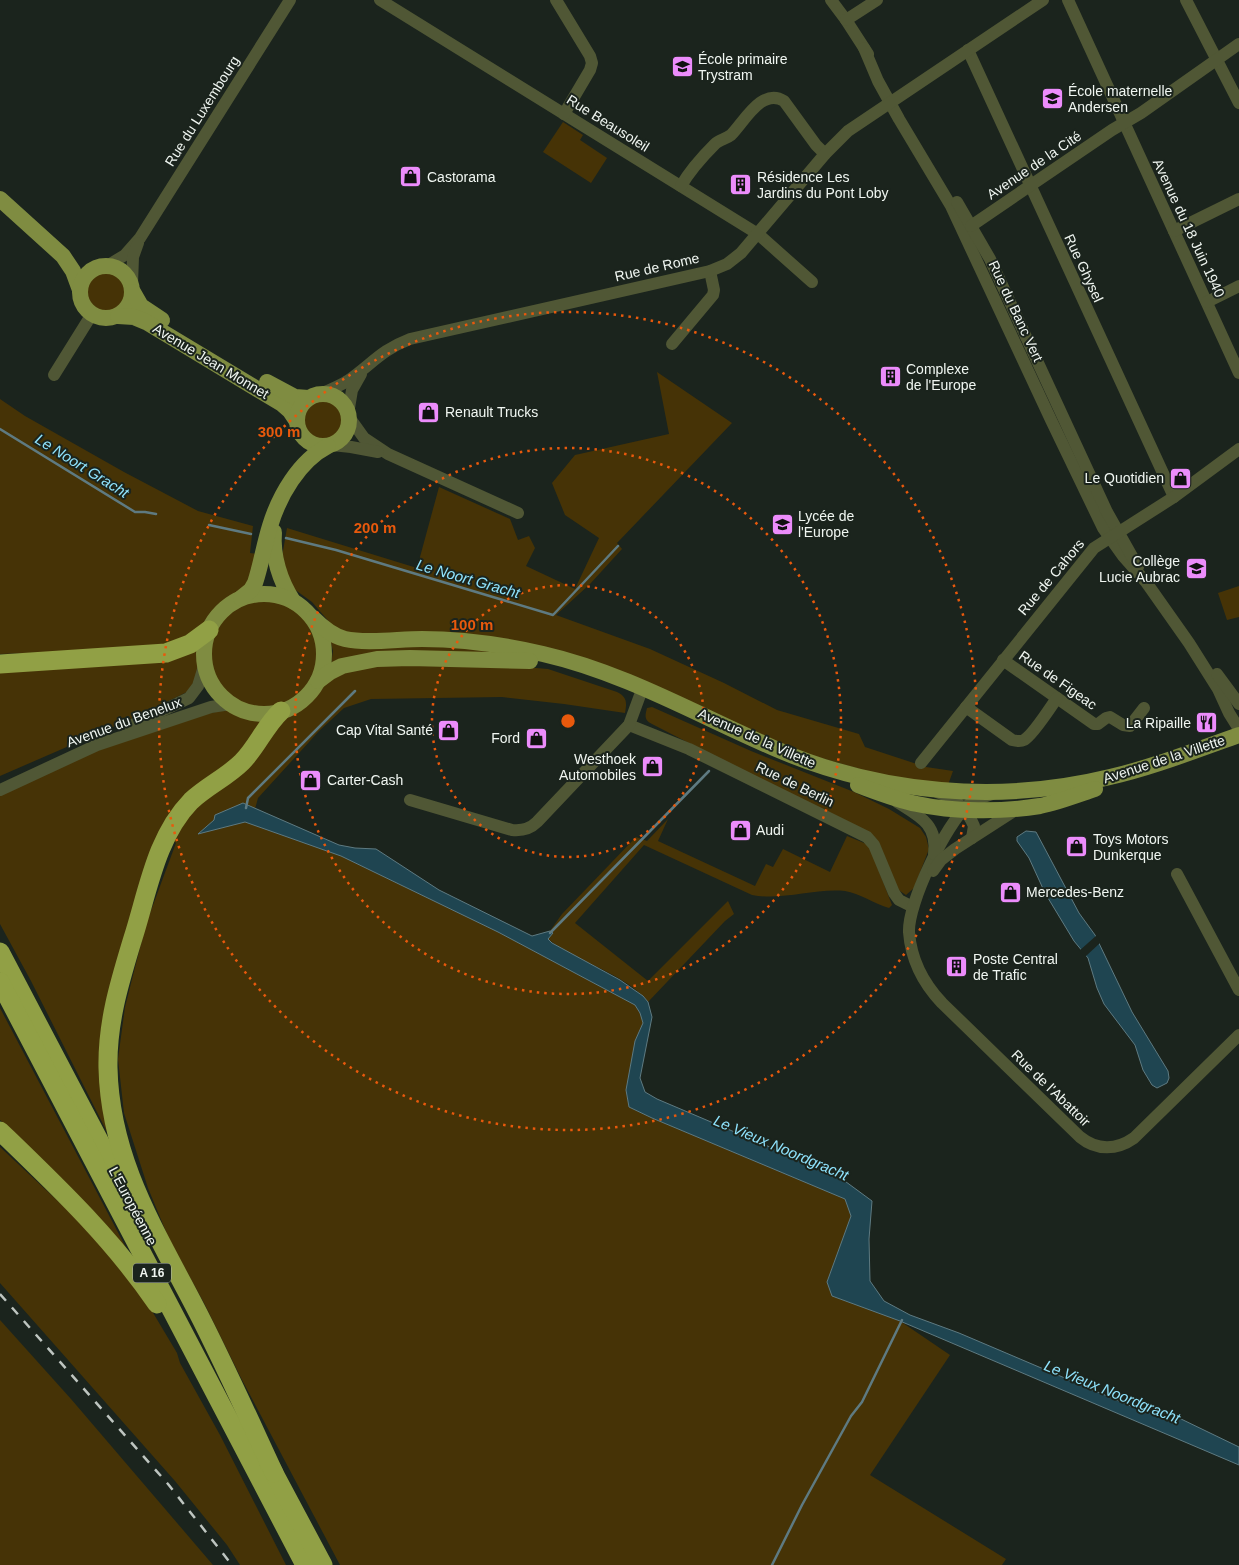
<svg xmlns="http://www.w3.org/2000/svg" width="1239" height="1565" font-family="Arial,sans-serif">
<rect width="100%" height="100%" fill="#1b241d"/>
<g fill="#463306">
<path d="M563,122L583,135L580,140L607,158L591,183L543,152Z"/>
<circle cx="107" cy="291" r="20"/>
<path d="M657,372L732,423L731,424L617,543L622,549L590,584L556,615L650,649L724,683L777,710L859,734L865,747L926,767L953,771L948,785L877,774L807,754L559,651L355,638L337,631L312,602L294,589L281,562L287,528L417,568L439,487L510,519L518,540L529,536L535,548L526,566L575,589L599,538L565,515L552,483L575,455L669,434Z"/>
<path d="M0,399L25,416L124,472L198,511L253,526L250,553L259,554L250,584L222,603L212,613L204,627L182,641L144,649L0,654Z"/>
<circle cx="323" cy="420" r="20"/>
<path d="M1239,586V617L1227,620L1218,593Z"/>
<circle cx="264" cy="654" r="55"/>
<path d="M329,636L520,653L331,664L333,651Z"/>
<path d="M197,645L198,677L187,692L122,723L0,776V671Z"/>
<path d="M382,664L512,666L548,669L617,692C627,697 627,702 625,713L564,704L502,697L371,699L344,708L319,731L258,798L255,809L243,803L214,820L199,833L245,822L341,856L498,932L635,1005L640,1013L643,1023L635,1042L626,1090L629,1107L652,1118L845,1199L851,1216L827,1282L832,1296L900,1321L950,1355L870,1475L1006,1559L1002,1565H340L241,1378L204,1303L169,1239L148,1188L124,1113L118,1059L125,1007L146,924L176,843L173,841L182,823L288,715L304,707L314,697L322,686L332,676Z"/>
<path d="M652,707L751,751L854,792L889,809L920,828L926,837L929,849L914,888L906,895L897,889L877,840L652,724C644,720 645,716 647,708Z"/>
<path d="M229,709L245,717L266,718L243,754L182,803L114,982L108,1134L31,981L0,924V796L106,745L202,715Z"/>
<path d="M668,819L658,841L755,886L766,864L773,867L783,849L830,872L847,836L869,845L892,905L889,908C875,904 859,893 845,891C814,888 782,901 752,895L644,845L575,923L648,981L728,901L734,914L725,921L648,1002C624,972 577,963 548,939L553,933L550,931L562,914L636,837L647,841Z"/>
<path d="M0,1008L133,1261L82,1200L0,1120Z"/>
<path d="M0,1147L91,1232L149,1306L177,1353L180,1363L220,1435L286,1565H240L227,1545L175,1481L0,1283Z"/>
<path d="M0,1320L71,1399L213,1565H0Z"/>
</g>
<g fill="#1f4551" stroke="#5e7a81">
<path d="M243,803L339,845L355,848L376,849L439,890L532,936L550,931L553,933L548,939L552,943L620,980L643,996L648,1002L652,1017L640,1078L645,1092L657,1099L838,1176L872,1201L869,1239L870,1281L884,1301L910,1315L959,1333L1140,1410L1165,1413L1179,1418L1239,1447V1465L900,1321L832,1296L827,1282L851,1216L845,1199L652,1118L629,1107L626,1090L635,1041L643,1023L640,1013L635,1005L498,932L341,856L245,822L198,834L214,820L215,815Z"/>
<path d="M1026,831L1036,832L1079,913L1095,935L1132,1012L1168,1071L1169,1078L1167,1083L1157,1088L1152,1085L1143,1070L1135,1045L1104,1004L1097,988L1088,958L1074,941L1045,893L1029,858L1017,841V837Z"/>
</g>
<path fill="#1b241d" d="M1097,935L1101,942L1085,957L1079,951Z"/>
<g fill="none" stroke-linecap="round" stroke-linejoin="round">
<g stroke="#5e7a81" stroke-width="2.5">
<path d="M0,429L135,512H145L156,514"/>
<path d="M209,525L251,534"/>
<path d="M286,538L336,550L553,615L618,546"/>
<path d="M246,808L248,798L355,691"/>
<path d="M550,933L709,771"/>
<path d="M772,1565L802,1505L851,1416L862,1402L902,1320"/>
</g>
<g stroke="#505735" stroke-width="12">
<path d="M380,0L758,234L812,282"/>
<path d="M556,0L590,56L592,63L590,70L564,114"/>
<path d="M831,0L846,20L868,54"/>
<path d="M1068,0L1239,373"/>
<path d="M1186,0L1239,103"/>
<path d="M846,20L877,0"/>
<path d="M864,48L878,81L899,119L951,206L1051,420L1103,528L1123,556L1146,582L1189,643L1218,689L1229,713L1239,729"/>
<path d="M968,50L1174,497"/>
<path d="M681,186C689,172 703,156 715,144C719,140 726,139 731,135C744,122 762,87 784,101L816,145L825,154"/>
<path d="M957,202L990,259L1107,512L1138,567"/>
<path d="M971,226L1112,130L1141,113L1239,44"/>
<path d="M1174,231L1239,199"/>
<path d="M107,266L125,255L140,238L290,0"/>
<path d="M132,284L133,257L138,243"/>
<path d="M1207,302L1239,286"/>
<path d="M672,344L713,295L714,290L710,271"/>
<path d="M54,375L92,314"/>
<path d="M320,394C330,390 340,386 349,380C372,364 381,350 410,339L710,271L727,264L741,253L825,154L848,131L1043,0"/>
<path d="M348,414L352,390L361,374"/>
<path d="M349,417L364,438L388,454L518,513"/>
<path d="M332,445L351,447L378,452"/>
<path d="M1003,660L1094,724H1098L1106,718L1110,717L1123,725L1130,726L1144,708"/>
<path d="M1217,674L1239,704"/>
<path d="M966,707L1012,740C1016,741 1020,742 1024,740C1033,735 1050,708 1057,698"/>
<path d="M629,725L689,749L867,837L874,845L894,893L899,900L913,907"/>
<path d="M130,726L189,698L198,686L205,663"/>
<path d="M921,763L1094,548L1174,497L1239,449"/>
<path d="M0,790L97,745L211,707L224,705H234"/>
<path d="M937,792C955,798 967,809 974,826L972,838"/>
<path d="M992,794C983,797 975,799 968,805C946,824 908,903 909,932C911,959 923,983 942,1003L1080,1137C1097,1151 1117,1150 1134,1138L1239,1035"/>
<path d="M410,800L512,830C522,831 530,829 537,822L629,725L643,687"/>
<path d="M897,802C919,816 938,824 934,854"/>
<path d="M933,871L941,860L955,849L1017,809"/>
<path d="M1177,874L1239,990"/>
</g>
<g stroke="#7f8c41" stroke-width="16">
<path d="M0,199L63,256L73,271L80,290"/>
<circle cx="106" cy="292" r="26"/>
<path d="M133,292L141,306L162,320"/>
<path d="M118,316L134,317L146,322L282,404L290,411L296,420"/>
<path d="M267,382L295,397L308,398"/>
<circle cx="323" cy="420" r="26"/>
<path d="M274,532C272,556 280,581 293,601"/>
<circle cx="264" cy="654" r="60"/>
<path d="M241,598L251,590L255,583C261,565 264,545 270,526C279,496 299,461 328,446"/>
<path d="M313,618C322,627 332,636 345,639C366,644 399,639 422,639C463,639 504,645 543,654C626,673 699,716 776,749C881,794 999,804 1110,777C1154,767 1196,750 1239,735"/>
<path d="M318,681L330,672L342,666L377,659L410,658L530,661"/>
<path d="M858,785C877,792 897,800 917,804C952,812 1004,812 1040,806C1059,802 1077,795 1095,789"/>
</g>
<g stroke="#91a045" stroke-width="19">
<path d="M0,664L166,653L190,644L209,630"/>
<path d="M0,952L124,1188"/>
<path d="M0,982L305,1565"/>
<path d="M0,1131C57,1186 112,1238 157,1304"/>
<path d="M268,1462L323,1565"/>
<path d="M274,1473C248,1417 223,1361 195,1307C154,1228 110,1159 108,1068C107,1022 120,981 133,938C148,891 156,837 191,801C207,786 227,777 242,762C257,747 265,726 281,711"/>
</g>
<path stroke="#bec5c0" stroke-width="2.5" stroke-dasharray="9 9" stroke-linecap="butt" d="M0,1294L168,1484L232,1565"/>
</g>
<g fill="none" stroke="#e8590c" stroke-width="2.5" stroke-dasharray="2.5 5">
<circle cx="568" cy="721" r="136"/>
<circle cx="568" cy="721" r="273"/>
<circle cx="568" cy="721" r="409"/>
</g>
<defs>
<symbol id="school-square" viewBox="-11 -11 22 22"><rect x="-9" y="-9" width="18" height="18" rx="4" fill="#ec8cfb" stroke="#1b241d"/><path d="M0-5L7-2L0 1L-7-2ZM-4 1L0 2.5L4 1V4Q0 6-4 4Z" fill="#111"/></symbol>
<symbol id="shop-square" viewBox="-11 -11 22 22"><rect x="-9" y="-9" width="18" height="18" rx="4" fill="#ec8cfb" stroke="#1b241d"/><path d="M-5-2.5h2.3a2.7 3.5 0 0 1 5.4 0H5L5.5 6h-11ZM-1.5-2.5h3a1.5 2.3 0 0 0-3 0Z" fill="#111"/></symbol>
<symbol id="building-square" viewBox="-11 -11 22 22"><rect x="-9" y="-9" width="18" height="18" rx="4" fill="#ec8cfb" stroke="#1b241d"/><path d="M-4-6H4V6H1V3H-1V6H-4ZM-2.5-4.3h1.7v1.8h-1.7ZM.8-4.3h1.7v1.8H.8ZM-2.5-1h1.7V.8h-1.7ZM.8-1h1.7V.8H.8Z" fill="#111"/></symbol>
<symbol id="restaurant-square" viewBox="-11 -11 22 22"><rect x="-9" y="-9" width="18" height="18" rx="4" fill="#ec8cfb" stroke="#1b241d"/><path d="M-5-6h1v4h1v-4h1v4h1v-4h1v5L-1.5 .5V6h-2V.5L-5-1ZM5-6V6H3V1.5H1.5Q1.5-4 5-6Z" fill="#111"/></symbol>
</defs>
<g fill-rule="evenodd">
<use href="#school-square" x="670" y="54" width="25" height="25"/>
<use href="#school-square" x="1040" y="86" width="25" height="25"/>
<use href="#shop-square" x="398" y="164" width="25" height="25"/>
<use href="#building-square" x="728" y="172" width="25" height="25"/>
<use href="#building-square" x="878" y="364" width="25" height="25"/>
<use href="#shop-square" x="416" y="400" width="25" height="25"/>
<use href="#shop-square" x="1168" y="466" width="25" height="25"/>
<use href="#school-square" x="770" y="512" width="25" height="25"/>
<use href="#school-square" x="1184" y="556" width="25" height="25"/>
<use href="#restaurant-square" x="1194" y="710" width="25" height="25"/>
<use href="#shop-square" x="436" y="718" width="25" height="25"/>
<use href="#shop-square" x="524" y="726" width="25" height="25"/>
<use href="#shop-square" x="640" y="754" width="25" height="25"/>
<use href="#shop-square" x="298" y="768" width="25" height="25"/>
<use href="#shop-square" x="728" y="818" width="25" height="25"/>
<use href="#shop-square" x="1064" y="834" width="25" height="25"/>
<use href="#shop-square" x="998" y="880" width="25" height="25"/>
<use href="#building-square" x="944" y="954" width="25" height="25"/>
</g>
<g text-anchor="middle" stroke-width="4" stroke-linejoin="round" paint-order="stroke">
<rect fill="#1b241d" stroke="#b0b7b1" stroke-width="1" x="133" y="1263.5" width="38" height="19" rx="4"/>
<g font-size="12" font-weight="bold" fill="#f0f6f1">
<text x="152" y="1277">A 16</text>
</g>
<g font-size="14" fill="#f0f6f1" stroke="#1b241d" text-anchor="start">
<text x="698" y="64">École primaire<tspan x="698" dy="16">Trystram</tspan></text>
<text x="1068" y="96">École maternelle<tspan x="1068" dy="16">Andersen</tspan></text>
<text x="427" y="182">Castorama</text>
<text x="757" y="182">Résidence Les<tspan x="757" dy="16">Jardins du Pont Loby</tspan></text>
<text x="906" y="374">Complexe<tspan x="906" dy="16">de l'Europe</tspan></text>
<text x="445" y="417">Renault Trucks</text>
<text x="1164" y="483" text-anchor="end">Le Quotidien</text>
<text x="798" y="521">Lycée de<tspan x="798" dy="16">l'Europe</tspan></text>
<text x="1180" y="566" text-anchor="end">Collège<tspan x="1180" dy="16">Lucie Aubrac</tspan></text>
<text x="1191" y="728" text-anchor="end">La Ripaille</text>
<text x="433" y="735" text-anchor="end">Cap Vital Santé</text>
<text x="520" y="743" text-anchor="end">Ford</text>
<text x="636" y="764" text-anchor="end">Westhoek<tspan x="636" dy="16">Automobiles</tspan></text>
<text x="327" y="785">Carter-Cash</text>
<text x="756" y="835">Audi</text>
<text x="1093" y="844">Toys Motors<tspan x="1093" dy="16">Dunkerque</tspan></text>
<text x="1026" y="897">Mercedes-Benz</text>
<text x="973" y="964">Poste Central<tspan x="973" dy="16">de Trafic</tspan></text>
</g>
<g font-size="14" fill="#f0f6f1" stroke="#1b241d">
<text transform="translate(202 111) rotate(-58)" y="5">Rue du Luxembourg</text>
<text transform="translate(608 123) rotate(32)" y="5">Rue Beausoleil</text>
<text transform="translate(1034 165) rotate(-34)" y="5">Avenue de la Cité</text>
<text transform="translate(1189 228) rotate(65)" y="5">Avenue du 18 Juin 1940</text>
<text transform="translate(657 267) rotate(-13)" y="5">Rue de Rome</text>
<text transform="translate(1084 268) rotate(65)" y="5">Rue Ghysel</text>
<text transform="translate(1016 311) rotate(65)" y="5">Rue du Banc Vert</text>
<text transform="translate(211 361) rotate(31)" y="5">Avenue Jean Monnet</text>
<text transform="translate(1051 577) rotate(-50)" y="5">Rue de Cahors</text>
<text transform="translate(1058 680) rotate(35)" y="5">Rue de Figeac</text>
<text transform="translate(124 722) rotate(-20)" y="5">Avenue du Benelux</text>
<text transform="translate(757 738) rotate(24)" y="5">Avenue de la Villette</text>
<text transform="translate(1164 759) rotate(-18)" y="5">Avenue de la Villette</text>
<text transform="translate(795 784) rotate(26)" y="5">Rue de Berlin</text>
<text transform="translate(1051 1088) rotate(44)" y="5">Rue de l'Abattoir</text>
<text transform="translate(133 1206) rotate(62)" y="5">L'Européenne</text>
</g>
<g font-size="15" font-style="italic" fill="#8fe3fd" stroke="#1b241d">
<text transform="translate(82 466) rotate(32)" y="5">Le Noort Gracht</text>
<text transform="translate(468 579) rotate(16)" y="5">Le Noort Gracht</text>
<text transform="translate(781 1148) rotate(23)" y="5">Le Vieux Noordgracht</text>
<text transform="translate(1112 1392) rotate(22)" y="5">Le Vieux Noordgracht</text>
</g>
</g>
<circle cx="568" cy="721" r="8" fill="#e8590c" stroke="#1b241d" stroke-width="2.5"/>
<g font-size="15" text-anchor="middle" font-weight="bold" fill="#e8590c" stroke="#1b241d" stroke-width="4" stroke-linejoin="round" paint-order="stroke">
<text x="279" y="437">300 m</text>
<text x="375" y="533">200 m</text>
<text x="472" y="630">100 m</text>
</g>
</svg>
